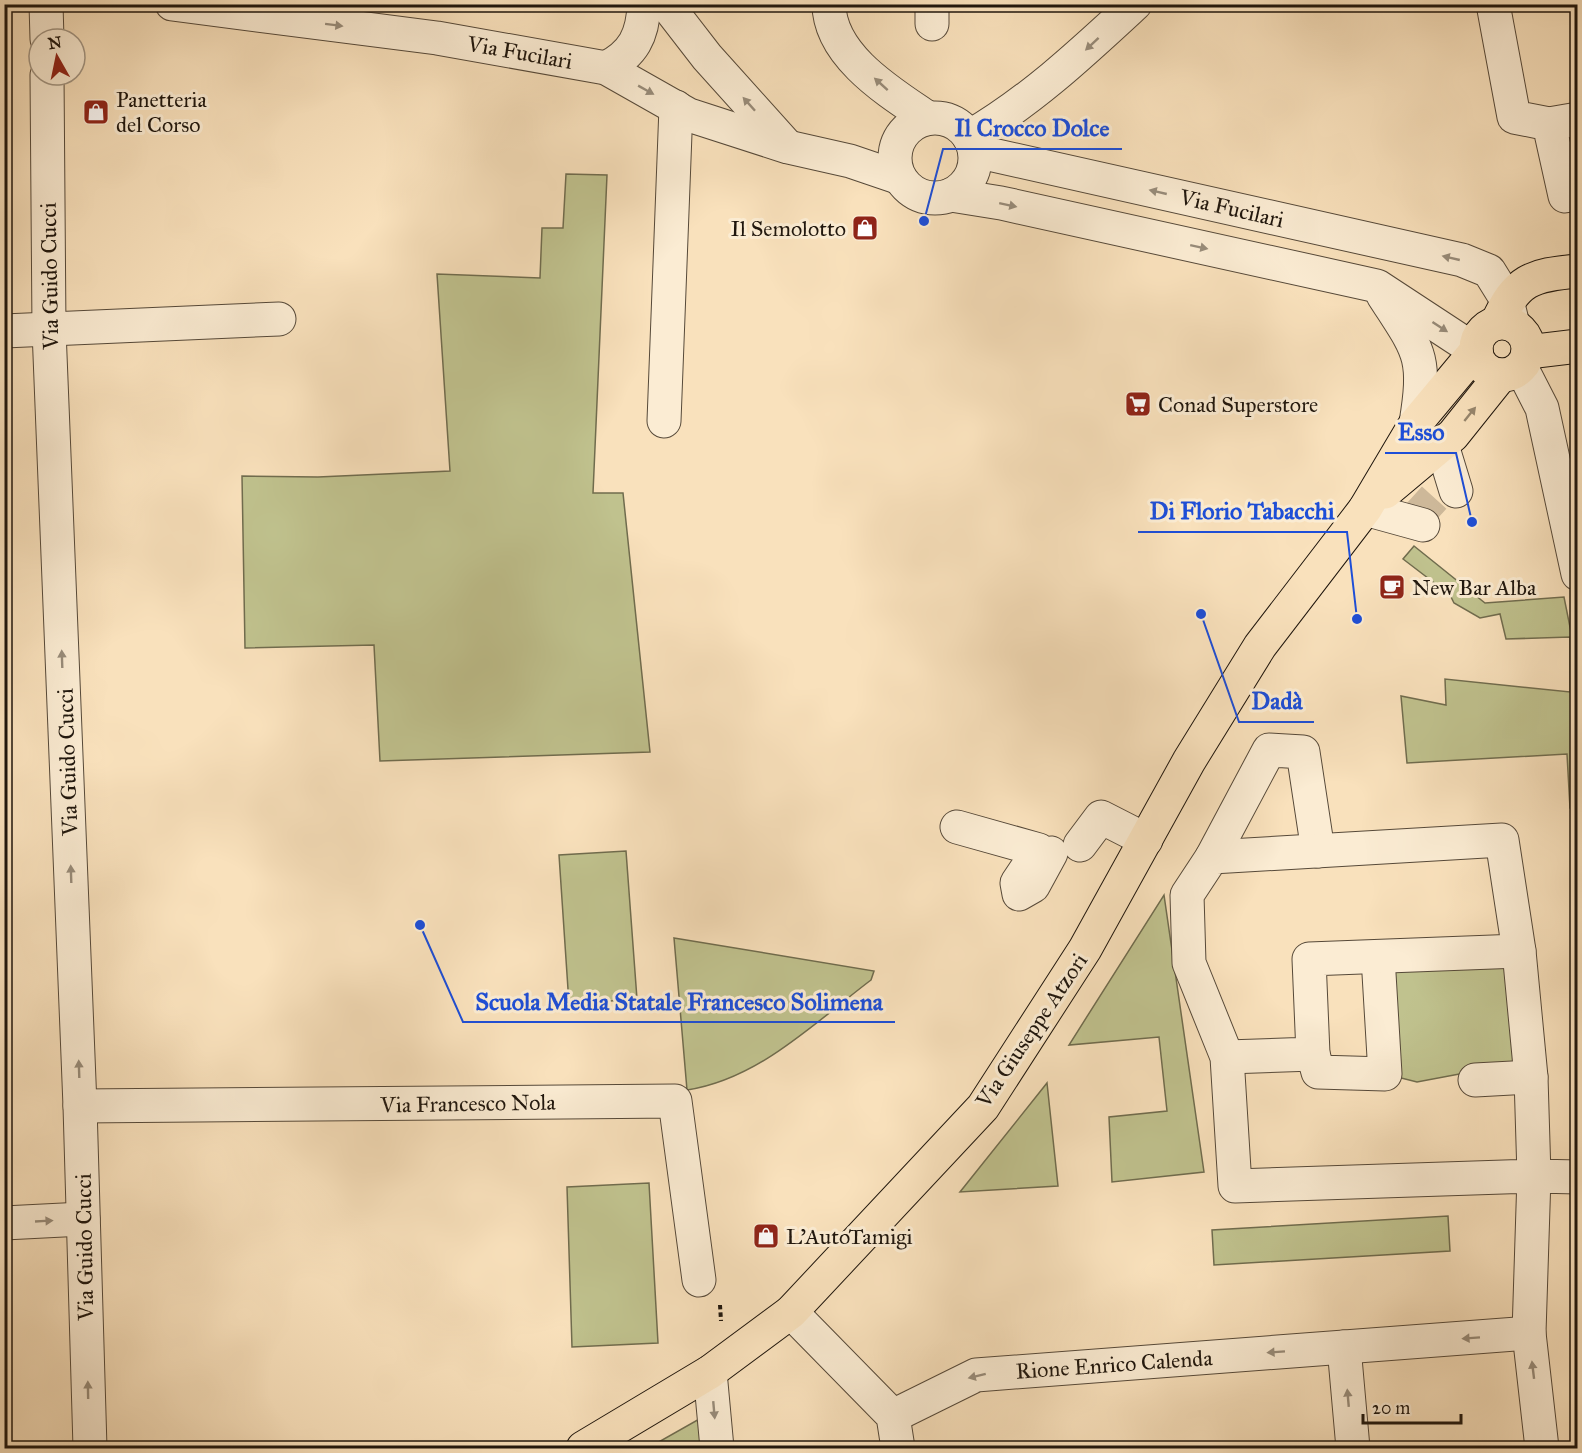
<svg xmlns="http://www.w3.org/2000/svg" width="1582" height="1453" font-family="'IM FELL Great Primer',serif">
<rect width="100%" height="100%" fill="#f9e1bc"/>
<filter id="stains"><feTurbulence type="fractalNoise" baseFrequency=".00333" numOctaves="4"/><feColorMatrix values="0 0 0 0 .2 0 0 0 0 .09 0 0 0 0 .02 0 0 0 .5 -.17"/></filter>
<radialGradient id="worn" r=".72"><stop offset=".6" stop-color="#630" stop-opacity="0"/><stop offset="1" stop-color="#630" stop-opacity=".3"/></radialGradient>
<g fill="#c0c28e" stroke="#706c4e" stroke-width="1.5">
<path d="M566,174L607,175L593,493H623L650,752L380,761L374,645L245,648L242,476L318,477L450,471L437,274L540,278L542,228H563Z"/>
<path d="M1414,546L1485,603L1564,597L1577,662V808H1570L1567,754L1407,763L1401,696L1446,705L1445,679L1570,692V637L1506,639L1500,614L1480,618L1454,603L1450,595L1403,559Z"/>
<path d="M626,851L637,999L569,1004L559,855Z"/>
<path d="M1164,895L1204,1172L1112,1182L1109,1117L1167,1111L1159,1037L1069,1045Z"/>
<path d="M674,938L874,971L871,980C814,1023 759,1079 687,1090Z"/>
<path d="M1519,951L1531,1077L1470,1072L1417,1082L1385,1074L1378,957Z"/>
<path d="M1047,1083L1058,1186L960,1192Z"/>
<path d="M649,1183L658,1343L572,1347L567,1187Z"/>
<path d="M1448,1216L1450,1251L1214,1265L1212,1230Z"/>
<path d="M701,1418L702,1448H648Z"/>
</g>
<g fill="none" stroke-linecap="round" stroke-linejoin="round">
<path stroke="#cdb899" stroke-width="33" stroke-dasharray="33 16" stroke-linecap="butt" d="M1412,522L1451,479"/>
<defs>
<g id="minor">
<path d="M46,4L47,39"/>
<path d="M172,4L437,38L606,68L689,115L788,147L850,161L900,178"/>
<path d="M666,4L707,57L787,146"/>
<path d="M829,4C829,56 891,93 928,118"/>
<path d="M1493,4L1514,117L1549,124L1565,196L1578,193"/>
<path d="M932,24V4"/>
<path d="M606,68C633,54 643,36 644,4"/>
<path d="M47,75L49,330L80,1106L90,1448"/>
<circle cx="935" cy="158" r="40"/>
<path d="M1549,124L1578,119"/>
<path d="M969,137C1031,101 1082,53 1135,4"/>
<path d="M975,151L1462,260L1489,271L1507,300L1513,325"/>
<path d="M951,195L1001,203L1377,286L1476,351"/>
<path d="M1383,295C1419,351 1427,355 1416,423"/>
<path d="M4,331L279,319"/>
<path d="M1521,367L1542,408L1578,574"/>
<path d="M664,421L676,107"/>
<path d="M1442,445L1456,491"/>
<path d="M1365,509L1423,525"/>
<path d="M957,827L1039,850L1017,883L1019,894L1033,886L1051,853"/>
<path d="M1080,845L1101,817L1146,840"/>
<path d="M1212,857L1269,750L1303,752L1318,851"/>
<path d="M1313,1054L1318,1072L1385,1074L1378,957"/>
<path d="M1227,1057L1313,1054L1309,959L1519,951"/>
<path d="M1475,1080L1531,1077"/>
<path d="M80,1106L675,1101L699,1280"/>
<path d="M4,1223L83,1219"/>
<path d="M791,1312L893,1416L898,1448"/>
<path d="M1344,1347L1353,1448"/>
<path d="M710,1372L717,1448"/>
<path d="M893,1416L976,1375L1529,1333"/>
<path d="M1542,1448L1529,1333L1534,1176L1235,1186L1227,1057L1189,963L1187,895L1212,857L1502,840L1519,951L1531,1077L1534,1176L1578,1177"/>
</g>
<g id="major">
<circle cx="1502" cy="349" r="26"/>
<path d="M1497,323C1516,280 1531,275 1578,271"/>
<path d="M1528,352L1578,346"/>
<path d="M1385,492L1453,435L1501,375"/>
<path d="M583,1448L710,1372L791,1312L983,1107L1085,949L1189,761L1260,646L1365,509L1416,423L1476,351"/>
</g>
</defs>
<use href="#minor" stroke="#564939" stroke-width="35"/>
<use href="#major" stroke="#1f160d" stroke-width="35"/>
<path stroke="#1f160d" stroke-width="4" stroke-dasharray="4.5 3" stroke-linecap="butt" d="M720,1305L721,1321"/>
<use href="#minor" stroke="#fbecd3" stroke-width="33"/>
<use href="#major" stroke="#f9e1bc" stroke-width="33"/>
</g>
<defs><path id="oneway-solid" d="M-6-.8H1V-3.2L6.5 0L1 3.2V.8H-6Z" transform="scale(1.5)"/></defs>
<g fill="#988c7a">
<use href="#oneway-solid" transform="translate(334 25) rotate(7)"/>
<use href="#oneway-solid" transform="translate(1092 44) rotate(137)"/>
<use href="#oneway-solid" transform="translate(881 84) rotate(-138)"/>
<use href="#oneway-solid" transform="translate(646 90) rotate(29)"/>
<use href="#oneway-solid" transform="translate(749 104) rotate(-132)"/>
<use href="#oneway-solid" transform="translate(1158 192) rotate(-167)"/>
<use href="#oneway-solid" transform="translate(1008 205) rotate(12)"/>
<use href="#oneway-solid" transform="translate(1199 247) rotate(12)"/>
<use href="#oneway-solid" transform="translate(1451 258) rotate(-167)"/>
<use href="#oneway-solid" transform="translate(1440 327) rotate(33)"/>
<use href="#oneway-solid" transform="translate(62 659) rotate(-92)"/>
<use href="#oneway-solid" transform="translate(71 874) rotate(-92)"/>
<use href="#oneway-solid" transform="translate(79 1069) rotate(-92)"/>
<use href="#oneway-solid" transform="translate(44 1221) rotate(-3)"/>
<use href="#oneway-solid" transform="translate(1471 1338) rotate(176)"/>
<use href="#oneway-solid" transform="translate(1276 1352) rotate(176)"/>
<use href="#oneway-solid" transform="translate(1533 1370) rotate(-97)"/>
<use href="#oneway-solid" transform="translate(977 1376) rotate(166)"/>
<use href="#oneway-solid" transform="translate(88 1390) rotate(-91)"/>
<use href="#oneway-solid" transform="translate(1348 1398) rotate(-95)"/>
<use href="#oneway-solid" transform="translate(714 1410) rotate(85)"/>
</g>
<use fill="#97866d" href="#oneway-solid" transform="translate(1470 414) rotate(-51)"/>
<defs>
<symbol id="shop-square" viewBox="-11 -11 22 22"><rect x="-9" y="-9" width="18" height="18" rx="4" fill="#8f2418" stroke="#fbecd3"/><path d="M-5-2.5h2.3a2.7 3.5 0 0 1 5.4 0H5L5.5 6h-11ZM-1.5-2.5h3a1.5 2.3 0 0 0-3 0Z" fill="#fff"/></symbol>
<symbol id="supermarket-square" viewBox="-11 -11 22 22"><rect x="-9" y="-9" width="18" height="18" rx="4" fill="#8f2418" stroke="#fbecd3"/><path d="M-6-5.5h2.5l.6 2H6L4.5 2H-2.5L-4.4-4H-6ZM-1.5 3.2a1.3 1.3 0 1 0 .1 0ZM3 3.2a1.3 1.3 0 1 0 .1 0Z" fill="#fff"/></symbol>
<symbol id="cafe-square" viewBox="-11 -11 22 22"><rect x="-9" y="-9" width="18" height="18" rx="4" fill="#8f2418" stroke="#fbecd3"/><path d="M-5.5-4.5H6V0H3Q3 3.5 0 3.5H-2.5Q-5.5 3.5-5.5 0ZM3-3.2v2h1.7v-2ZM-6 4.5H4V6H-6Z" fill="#fff"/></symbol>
</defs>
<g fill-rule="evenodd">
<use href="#shop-square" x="81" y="97" width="30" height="30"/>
<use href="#shop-square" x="850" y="213" width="30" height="30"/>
<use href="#supermarket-square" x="1123" y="389" width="30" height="30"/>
<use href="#cafe-square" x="1377" y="572" width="30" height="30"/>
<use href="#shop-square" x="751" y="1221" width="30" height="30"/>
</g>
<g text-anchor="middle" stroke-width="6" stroke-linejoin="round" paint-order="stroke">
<g font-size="22" fill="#1f160d" stroke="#fbecd3">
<text transform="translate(520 52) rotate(10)" y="8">Via Fucilari</text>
<text transform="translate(1232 208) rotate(13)" y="8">Via Fucilari</text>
<text transform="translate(49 276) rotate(-91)" y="8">Via Guido Cucci</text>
<text transform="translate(67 762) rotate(-92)" y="8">Via Guido Cucci</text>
<text transform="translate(1031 1030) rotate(-56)" y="8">Via Giuseppe Atzori</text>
<text transform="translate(468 1103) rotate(-1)" y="8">Via Francesco Nola</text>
<text transform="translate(84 1247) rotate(-91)" y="8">Via Guido Cucci</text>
<text transform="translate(1114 1364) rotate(-4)" y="8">Rione Enrico Calenda</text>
</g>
<g font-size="22" fill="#1f160d" stroke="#fbecd3" text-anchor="start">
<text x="116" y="107">Panetteria<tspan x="116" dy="25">del Corso</tspan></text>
<text x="846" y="236" text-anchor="end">Il Semolotto</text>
<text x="1158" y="412">Conad Superstore</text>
<text x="1412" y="595">New Bar Alba</text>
<text x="786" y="1244">L'AutoTamigi</text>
</g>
</g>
<path fill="none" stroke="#1d4ed8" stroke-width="2" d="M924 221L943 149H1122M1472 522L1456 453H1385M1357 619L1347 532H1138M1201 614L1239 722H1314M420 925L463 1022H895"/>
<g fill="#1d4ed8" stroke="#fbecd3" stroke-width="2">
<circle cx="924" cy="221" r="6"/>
<circle cx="1472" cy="522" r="6"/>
<circle cx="1357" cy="619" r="6"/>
<circle cx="1201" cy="614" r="6"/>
<circle cx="420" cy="925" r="6"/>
</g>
<g font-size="24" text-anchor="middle" font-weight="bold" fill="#1d4ed8" stroke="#fbecd3" stroke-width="6" stroke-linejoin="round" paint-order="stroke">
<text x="1032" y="136">Il Crocco Dolce</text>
<text x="1421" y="440">Esso</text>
<text x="1242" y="519">Di Florio Tabacchi</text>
<text x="1277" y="709">Dadà</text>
<text x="679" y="1010">Scuola Media Statale Francesco Solimena</text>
</g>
<rect width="1582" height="1453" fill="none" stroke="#f9e1bc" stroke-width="24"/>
<rect x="6" y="6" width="1570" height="1441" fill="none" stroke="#1f160d" stroke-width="3"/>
<rect x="12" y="12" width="1558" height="1429" fill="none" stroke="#1f160d" stroke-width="1.5"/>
<g transform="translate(57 57) rotate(351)"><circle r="28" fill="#fbecd3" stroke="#a39684" stroke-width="1.5"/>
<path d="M0-4.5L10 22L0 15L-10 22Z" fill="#8f2418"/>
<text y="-9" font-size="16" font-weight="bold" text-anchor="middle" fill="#1f160d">N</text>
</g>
<path d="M1363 1414v9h98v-9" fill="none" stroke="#1f160d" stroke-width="3"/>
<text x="1372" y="1414" font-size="18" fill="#1f160d" stroke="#fbecd3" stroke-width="4.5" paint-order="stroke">20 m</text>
<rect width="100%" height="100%" filter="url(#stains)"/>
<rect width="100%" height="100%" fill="url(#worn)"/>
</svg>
